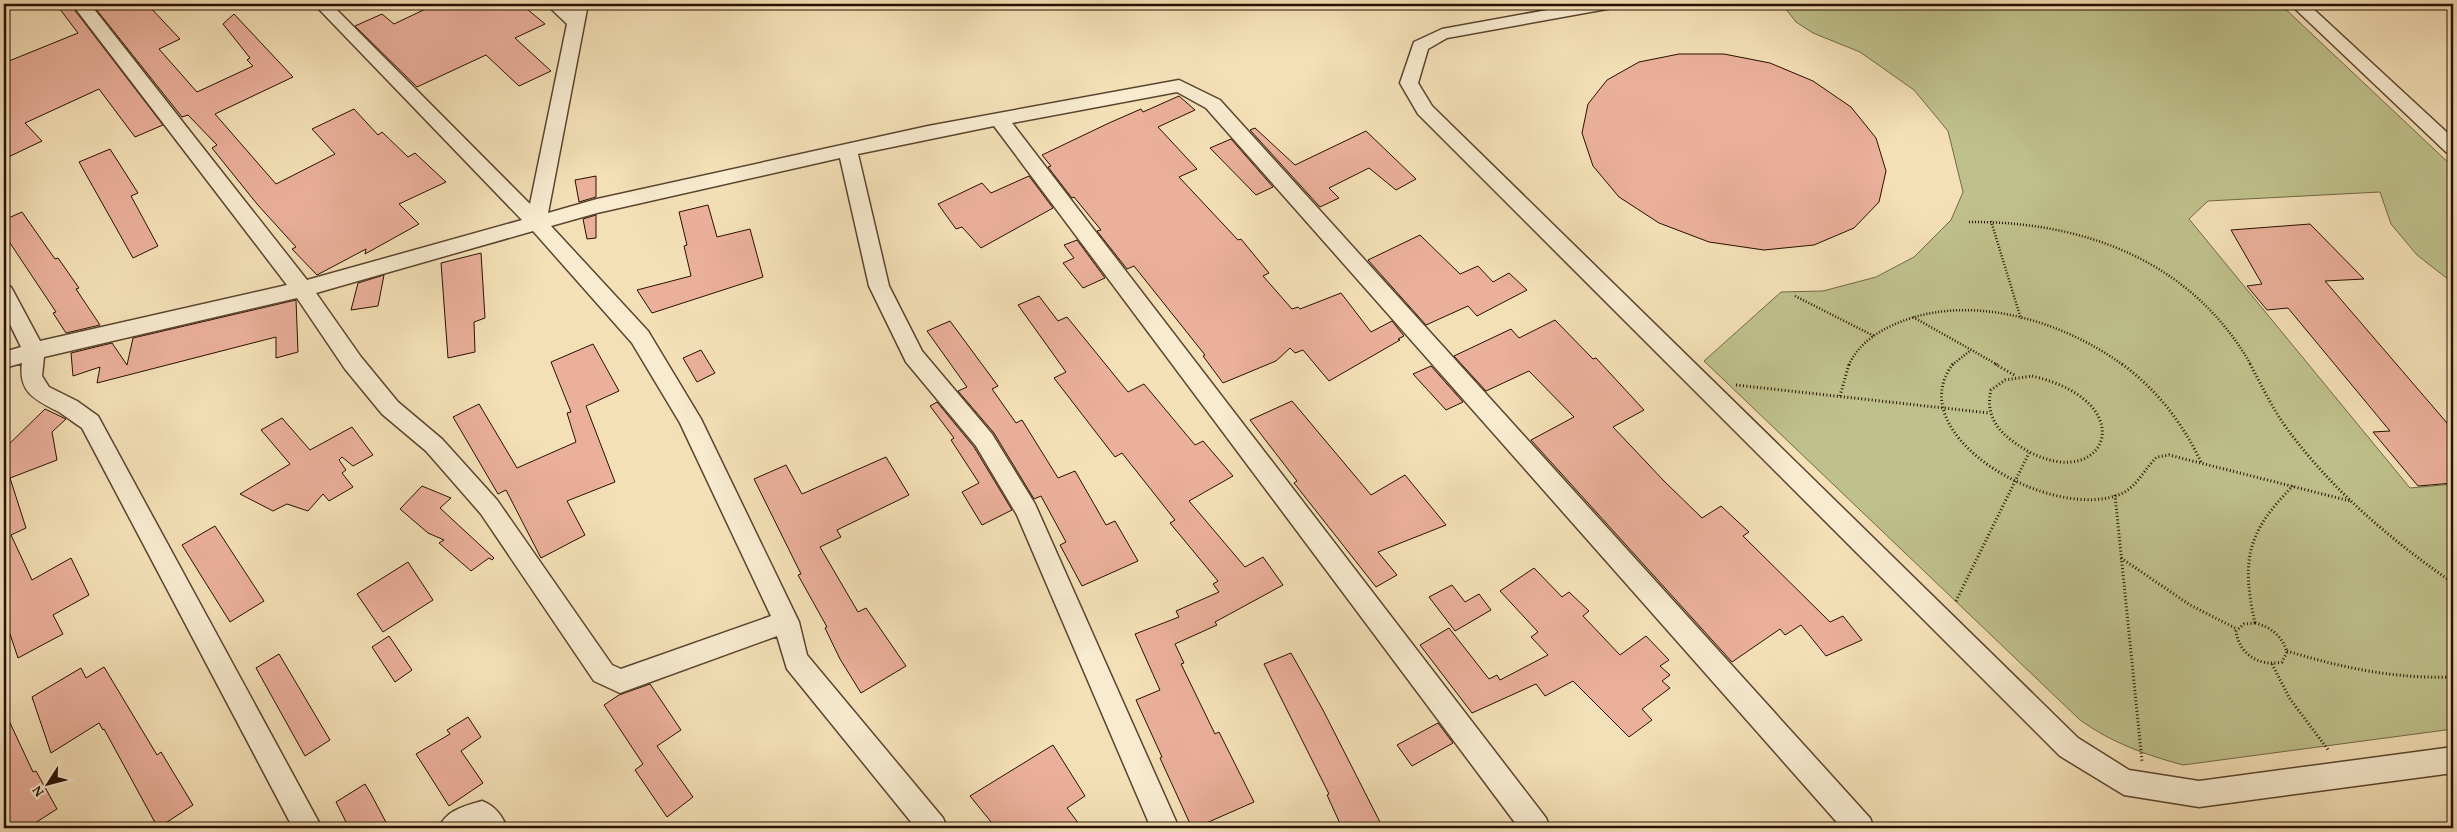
<svg xmlns="http://www.w3.org/2000/svg" width="2457" height="832" font-family="'Gentium Book Plus',serif">
<rect width="100%" height="100%" fill="#f4e0b7"/>
<filter id="stains"><feTurbulence type="fractalNoise" baseFrequency=".004" numOctaves="4"/><feColorMatrix values="0 0 0 0 .2 0 0 0 0 .09 0 0 0 0 .02 0 0 0 .5 -.17"/></filter>
<radialGradient id="worn" r=".72"><stop offset=".6" stop-color="#630" stop-opacity="0"/><stop offset="1" stop-color="#630" stop-opacity=".3"/></radialGradient>
<path fill="#bfc18c" stroke="#736846" d="M1782,4H2280L2453,167V283L2417,255L2391,224L2380,192L2208,201L2189,219L2410,488L2453,484V729L2183,765C2146,755 2112,743 2080,720L1704,361L1781,292L1823,291L1876,277L1914,257L1951,220L1963,192L1948,131L1914,90L1860,52L1813,33L1796,22Z"/>
<g fill="#ebb09b" stroke="#271001">
<path d="M56,4H70L163,125L135,137L99,89L25,123L42,141L4,159V63L78,33Z"/>
<path d="M92,4H147L180,39L159,49L197,92L253,66L247,60L250,58L223,24L234,14L293,77L215,114L276,184L335,154L312,129L354,109L378,135L382,132L408,157L415,153L446,182L399,204L419,224L365,254L366,249L317,275L292,249L296,247L257,204L212,148L217,145L188,115L182,117Z"/>
<path d="M436,4H521L545,24L515,38L551,71L519,86L486,55L417,87L355,26L382,14L394,24Z"/>
<path d="M1679,54H1724L1770,63L1813,81L1851,107L1876,138L1886,171L1879,202L1854,228L1814,245L1764,250L1709,242L1659,223L1619,197L1593,166L1582,133L1588,104L1607,80L1639,62Z"/>
<path d="M1179,96L1195,110L1158,127L1197,169L1179,177L1238,240L1241,239L1269,273L1263,276L1292,309L1298,307L1300,309L1341,293L1371,332L1392,321L1404,336L1398,339L1400,340L1329,381L1303,350L1295,353L1290,348L1276,361L1223,383L1203,356L1205,355L1134,266L1127,269L1097,231L1101,230L1074,197L1072,198L1048,167L1051,166L1042,155L1109,123L1141,109L1143,112Z"/>
<path d="M1255,128L1295,165L1366,131L1416,179L1396,190L1369,168L1329,188L1339,198L1320,207L1250,130Z"/>
<path d="M1231,139L1273,187L1256,195L1210,148Z"/>
<path d="M110,149L138,193L131,196L158,246L133,258L79,162Z"/>
<path d="M596,176V197L579,202L575,180Z"/>
<path d="M1029,176L1053,208L981,248L962,227L956,229L938,204L982,183L991,193Z"/>
<path d="M708,205L717,237L750,229L763,277L652,313L637,290L691,276L684,246L687,245L679,212Z"/>
<path d="M22,212L55,259L58,258L79,288L76,289L100,325L66,333L53,313L56,312L4,234V220Z"/>
<path d="M596,215V238L587,239L583,219Z"/>
<path d="M2310,224L2364,279L2325,281L2453,430V483L2418,486L2373,432L2390,431L2288,308L2267,310L2247,286L2262,284L2231,230Z"/>
<path d="M1420,235L1460,274L1478,266L1493,282L1509,273L1527,290L1477,316L1468,306L1426,325L1368,260Z"/>
<path d="M1077,240L1105,278L1083,288L1063,263L1074,258L1064,245Z"/>
<path d="M481,253L485,318L474,322L475,352L448,358L441,263Z"/>
<path d="M384,275L378,306L351,310L358,283Z"/>
<path d="M1039,296L1058,321L1067,317L1128,392L1144,384L1195,445L1203,441L1233,476L1189,501L1245,567L1263,557L1283,585L1215,622L1217,625L1175,644L1184,663L1181,664L1215,734L1219,732L1254,802L1195,828H1192L1160,758L1162,757L1136,700L1160,690L1135,634L1179,617L1176,611L1219,592L1213,584L1218,581L1170,523L1175,520L1122,453L1115,457L1054,378L1066,372L1018,305Z"/>
<path d="M296,300L298,352L276,358V337L97,383L100,367L73,376L71,353L112,343L127,365L133,338Z"/>
<path d="M1555,320L1593,359L1596,358L1644,410L1613,427L1664,481L1702,518L1721,506L1749,532L1743,536L1830,622L1843,616L1862,640L1826,656L1801,625L1785,635L1780,629L1732,662L1531,440L1574,417L1529,371L1486,391L1454,356L1511,329L1519,338Z"/>
<path d="M950,321L998,386L992,389L1016,423L1022,420L1058,478L1075,471L1106,525L1115,521L1138,561L1082,586L1060,545L1066,542L1041,496L1034,499L994,433L958,391L967,387L927,331Z"/>
<path d="M593,344L619,391L586,406L615,482L567,501L585,535L541,558L506,490L498,494L453,417L479,404L517,468L576,442L567,413L571,412L551,362Z"/>
<path d="M701,350L715,373L697,382L683,358Z"/>
<path d="M1431,366L1463,402L1446,410L1413,374Z"/>
<path d="M1292,401L1371,495L1405,475L1446,525L1378,552L1397,575L1376,587L1294,483L1297,481L1250,420Z"/>
<path d="M937,402L974,447L1012,510L982,525L962,492L979,483L951,440L954,438L930,406Z"/>
<path d="M45,409L66,419L52,432L57,460L10,478L26,528L11,535L32,580L71,558L89,595L53,615L63,634L18,658L4,616V449Z"/>
<path d="M282,418L310,450L352,427L373,455L353,466L342,457L339,460L346,470L342,473L353,487L329,501L323,494L308,511L287,504L273,511L240,494L290,464L261,430Z"/>
<path d="M886,457L909,495L837,530L841,537L820,547L858,612L866,608L906,666L861,693L840,659L825,628L827,627L798,575L801,574L754,479L786,465L802,494Z"/>
<path d="M422,486L451,498L440,508L494,558L492,560L489,558L471,571L439,543L444,540L428,533L400,509Z"/>
<path d="M215,526L264,601L230,622L182,545Z"/>
<path d="M408,562L433,600L383,632L357,594Z"/>
<path d="M1534,568L1562,597L1569,592L1589,611L1583,616L1620,655L1646,636L1669,660L1660,666L1670,675L1662,681L1670,688L1642,709L1652,720L1629,737L1573,681L1545,696L1536,684L1472,713L1420,645L1449,628L1489,679L1497,675L1500,680L1548,655L1531,637L1538,632L1500,591Z"/>
<path d="M1452,585L1465,602L1479,594L1491,610L1455,631L1429,597Z"/>
<path d="M389,636L412,670L395,682L372,647Z"/>
<path d="M1291,653L1323,710L1383,828H1342L1327,795L1329,794L1264,664Z"/>
<path d="M279,654L330,740L305,756L256,668Z"/>
<path d="M104,667L157,755L161,752L193,805L158,828L104,729L103,730L99,723L51,753L32,697L81,668L86,678Z"/>
<path d="M650,684L681,730L657,746L693,797L667,817L635,770L643,764L604,705L619,695Z"/>
<path d="M4,710L33,772L36,771L57,809L27,828H4Z"/>
<path d="M468,717L481,737L461,751L483,783L449,806L416,754L450,734L447,730Z"/>
<path d="M1438,723L1453,743L1412,766L1397,745Z"/>
<path d="M1053,745L1085,796L1067,808L1082,828H996L970,796Z"/>
<path d="M365,784L371,794L389,828H349L336,802Z"/>
</g>
<g fill="none" stroke-linecap="round" stroke-linejoin="round">
<defs>
<g id="street">
<path d="M72,4H90L307,280L522,220L314,4H331L530,204L567,24L546,4H565L571,8L572,4H588L548,213L597,199L928,126L1179,80L1220,100L1870,818L1874,828H1842L1206,108L1177,92L1012,123L1546,818L1550,828H1519L994,126L858,154L889,286L922,351L992,434L1035,504L1179,828H1151L1017,515L976,446L906,362L869,286L840,158L597,213L551,226L648,331L701,419L799,622L807,655L943,818L947,828H916L787,669L777,636L620,693L594,681L481,514L426,451L382,414L345,369L297,298L44,357L42,376L49,387L77,401L98,416L322,828H293L82,428C74,423 67,417 59,412C36,400 18,393 22,363L4,368V352L21,347L4,312V284L11,287L40,341L287,285ZM533,231L632,343L680,423L771,616L621,669L612,665L497,500L442,439L398,402L361,357L316,293Z"/>
<path d="M1580,4H1616L1613,8L1607,9L1447,38L1428,49L1418,83L1432,106L2078,738L2129,770L2199,781L2453,747V773L2199,807L2124,795L2060,756L1418,114L1400,83L1414,42L1442,29Z"/>
<path d="M2290,4H2308L2453,138V154L2446,152Z"/>
<path d="M482,801C495,806 502,815 507,828H439C446,810 465,806 482,801Z"/>
</g>
</defs>
<use href="#street" stroke="#5a442e" stroke-width="3"/>
<g stroke="#271001" stroke-width="2.5" stroke-dasharray="1 2" stroke-linecap="butt">
<path d="M1991,221L2021,319"/>
<path d="M1969,222C2084,221 2192,261 2251,365"/>
<path d="M1795,296L1874,336"/>
<path d="M1913,317L1998,365"/>
<path d="M1849,365C1856,348 1872,335 1889,327C1963,290 2060,319 2123,365"/>
<path d="M1952,365L1971,350"/>
</g>
<g stroke="#271001" stroke-width="3" stroke-dasharray="1 2.5" stroke-linecap="butt">
<path d="M1953,364C1898,436 2055,525 2123,493C2138,485 2145,468 2157,457L2169,455L2350,501"/>
<path d="M1995,364L2016,376"/>
<path d="M2122,364C2157,390 2182,422 2201,462"/>
<path d="M2250,364C2262,386 2273,410 2288,430C2333,491 2391,540 2453,583"/>
<path d="M2032,376C2153,404 2099,507 2011,440C1994,427 1986,411 1991,390L2005,380Z"/>
<path d="M1736,385L1989,413"/>
<path d="M1840,396L1849,364"/>
<path d="M2115,495L2142,761"/>
<path d="M2121,558L2190,605L2237,629"/>
<path d="M1956,601L2029,453"/>
<path d="M2255,623C2241,560 2247,532 2293,486"/>
<path d="M2255,623C2271,627 2282,636 2287,652L2282,662C2259,667 2239,654 2236,631L2244,624Z"/>
<path d="M2287,651C2342,668 2396,679 2453,677"/>
<path d="M2272,664L2290,699L2329,751"/>
</g>
<use href="#street" fill="#f8ebd0" fill-rule="evenodd"/>
</g>
<rect width="2457" height="832" fill="none" stroke="#f4e0b7" stroke-width="20"/>
<rect x="5" y="5" width="2447" height="822" fill="none" stroke="#271001" stroke-width="2.5"/>
<rect x="10" y="10" width="2437" height="812" fill="none" stroke="#271001"/>
<g transform="translate(48 784) rotate(234)" stroke="#f8ebd0" stroke-width="4" paint-order="stroke">
<path d="M0-4L9 19L0 12L-9 19Z" fill="#271001"/>
<text y="-8" font-size="14" font-weight="bold" text-anchor="middle" fill="#271001">N</text>
</g>
<rect width="100%" height="100%" filter="url(#stains)"/>
<rect width="100%" height="100%" fill="url(#worn)"/>
</svg>
